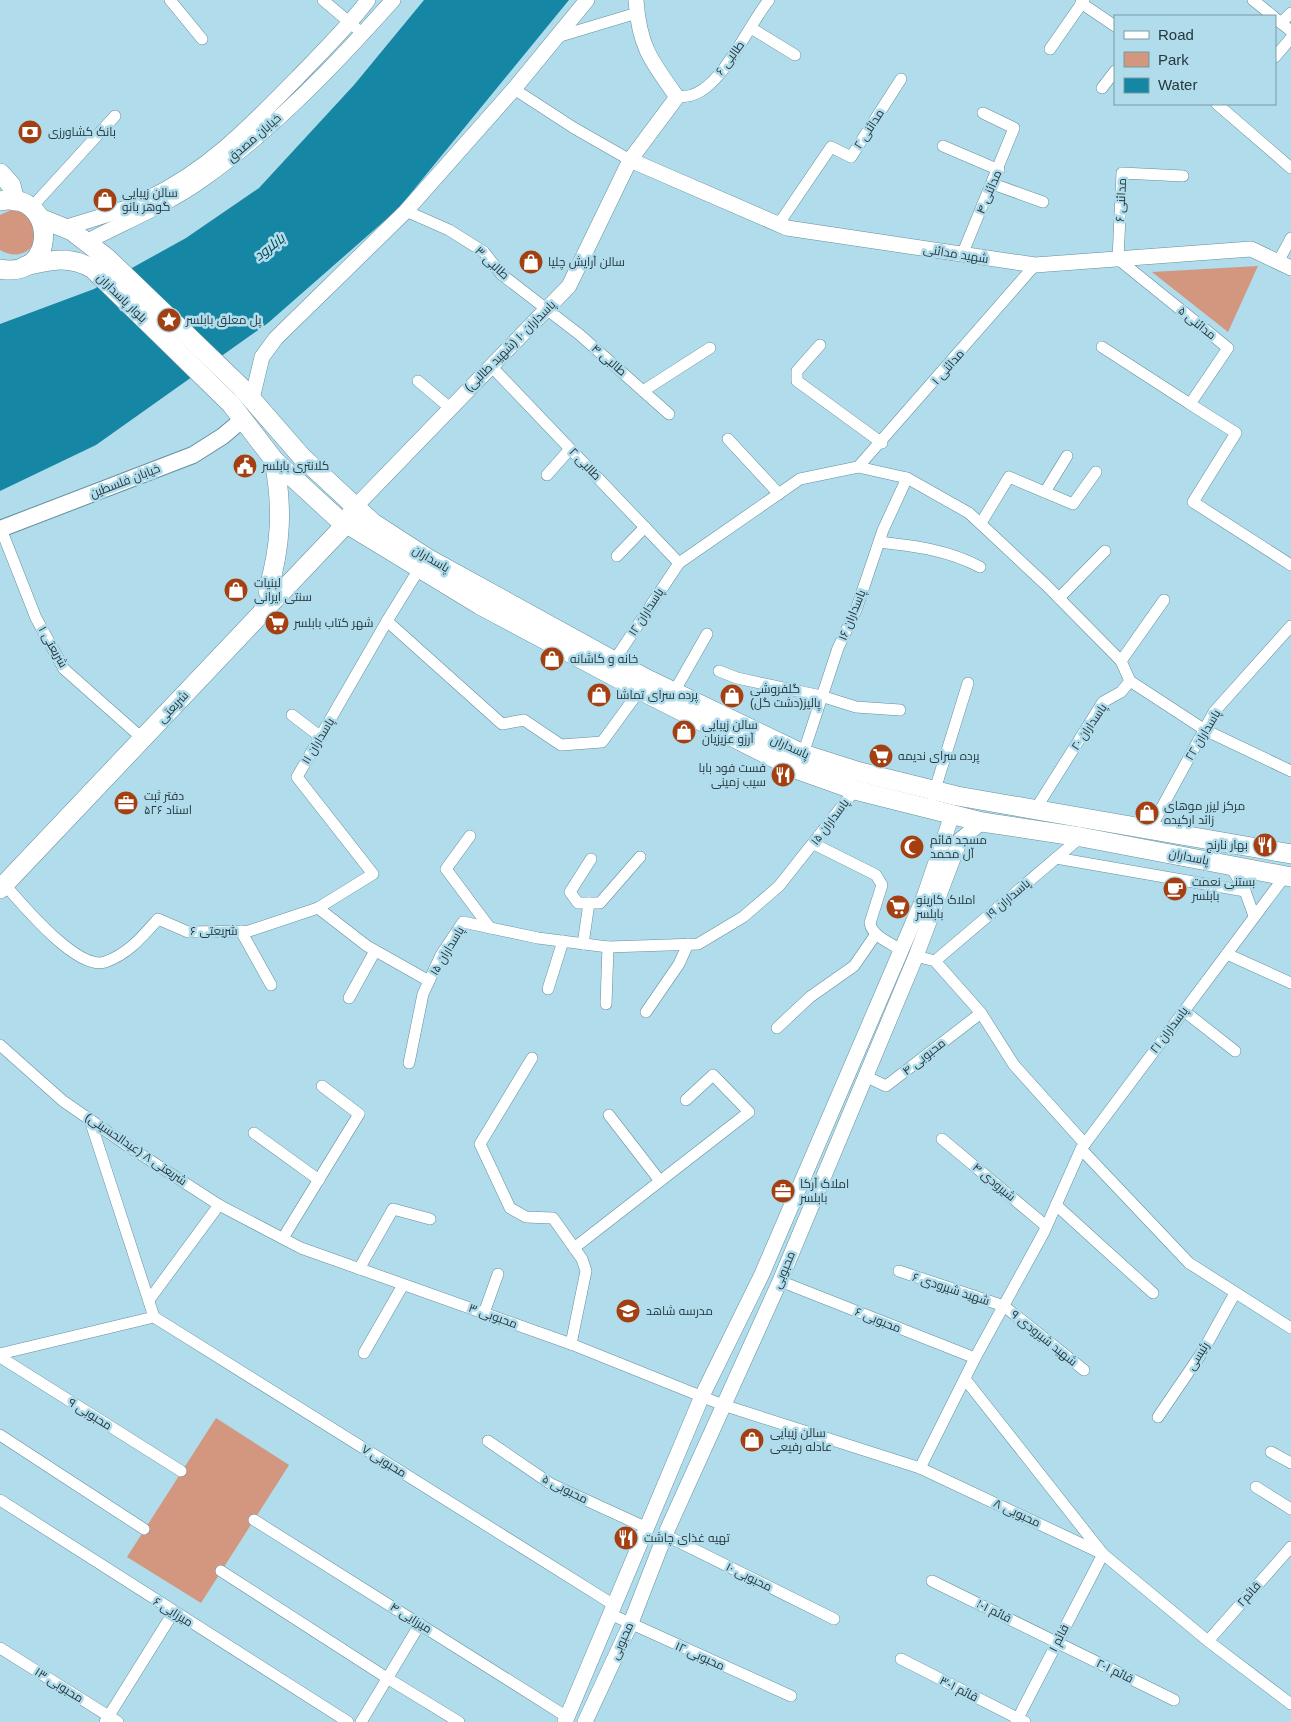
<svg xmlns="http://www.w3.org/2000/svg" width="1291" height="1722" font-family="Arial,Cairo,sans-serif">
<rect width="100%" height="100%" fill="#b0dceb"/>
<g fill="#d3967f">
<path d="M11,210L26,213L36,226L33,246C23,256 12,257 0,250V215Z"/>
<path d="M1258,266L1228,332L1152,272Z"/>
<path d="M216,1418L289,1465L201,1603L127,1557Z"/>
</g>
<path fill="#1587a4" d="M424,0H569L398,209L268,323L96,445L0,491V324L94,289L186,238L259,188L354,85Z"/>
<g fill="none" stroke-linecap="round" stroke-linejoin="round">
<defs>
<g id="minor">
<path d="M170,0L202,39"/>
<path d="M323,0L356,28"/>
<path d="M1253,0L1273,16"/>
<path d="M1081,3L1115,26"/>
<path d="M1275,18L1291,31"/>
<path d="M1281,23L1291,13"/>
<path d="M751,28L795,55"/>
<path d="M557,37L637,13"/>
<path d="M1050,49L1084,0"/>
<path d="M1275,57L1291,38"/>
<path d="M1102,88L1115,71"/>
<path d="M514,89L574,128L630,160"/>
<path d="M677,97C682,96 688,97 692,95C723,86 749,24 769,0"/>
<path d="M1217,104L1291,168"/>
<path d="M943,146L999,170"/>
<path d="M1183,176L1122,173L1118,259L1228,348L1190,404L1236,433L1193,502L1291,565"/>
<path d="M993,184L1043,202"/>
<path d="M31,208L115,116"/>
<path d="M406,211L449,230L484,252L501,274L580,335L669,414"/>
<path d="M778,225L831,147L851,157L901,79"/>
<path d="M962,255L1014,128L983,113"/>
<path d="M1278,262L1291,238"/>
<path d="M820,345L797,371V381L882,443"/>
<path d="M1102,347L1190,404"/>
<path d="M491,366L679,563"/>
<path d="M418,381L450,408"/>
<path d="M643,391L710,348"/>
<path d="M728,439L779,494"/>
<path d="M858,467L1035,265"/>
<path d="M547,475L570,449"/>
<path d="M1045,492L1067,456"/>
<path d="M981,523L1009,477L1073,504L1096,472"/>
<path d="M1,529L36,618L64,669L143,739"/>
<path d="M879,542C915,546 948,550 980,567"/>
<path d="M617,556L645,527"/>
<path d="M1059,598L1105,551"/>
<path d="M387,621L502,724L524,720L561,745L602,742L640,690"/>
<path d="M614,661L679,563L800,479L858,467L907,478L969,513L1046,585L1121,661"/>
<path d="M719,671L737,678L821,696L856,707L900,710"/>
<path d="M1130,681L1205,730L1291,771"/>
<path d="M674,692L707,634"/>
<path d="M292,715L321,737"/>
<path d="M803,754L838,648L856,610L883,530L907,478"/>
<path d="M933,796L968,683"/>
<path d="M1035,810L1103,702L1121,692L1130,681L1121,661L1164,600"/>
<path d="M1149,831L1214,712L1291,626"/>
<path d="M470,836L446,869L490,928"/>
<path d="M814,844L876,875L882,885L870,923C872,936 890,943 900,949"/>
<path d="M1056,858L1245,891"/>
<path d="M591,859L570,892L578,903H600L640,857"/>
<path d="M1230,865L1245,891L1254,916"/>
<path d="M5,885C22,904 77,971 105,962C128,954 142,937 158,919L188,932L249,931L318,908L373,874L297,777L387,621L419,569"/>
<path d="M318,908L367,946L429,981"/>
<path d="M241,931L271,985"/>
<path d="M583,944L589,903"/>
<path d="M1227,954L1291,983"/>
<path d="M916,956L935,961L981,1013L1014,1065L1085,1144"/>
<path d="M935,961L1081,837"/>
<path d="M548,989L563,941"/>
<path d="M349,998L375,951"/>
<path d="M606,1004L608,947"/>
<path d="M1184,1011L1235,1051"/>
<path d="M646,1012L679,964L688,944"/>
<path d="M777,1028L810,997L854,966L876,934"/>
<path d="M0,1045L63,1101L128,1146L219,1205L301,1248L571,1344L723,1405L920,1468L1103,1554L1208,1641L1291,1704"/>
<path d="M532,1058L480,1144L510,1208L526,1217L553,1218L582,1259L586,1271L571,1344"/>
<path d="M409,1063L423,994L441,955L463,922L538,938L608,947L698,944L743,917L779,886L855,790"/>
<path d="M865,1076L886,1086L981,1013"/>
<path d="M609,1115L660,1181"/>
<path d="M89,1117L154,1317"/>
<path d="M254,1133L319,1180"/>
<path d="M942,1139L1046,1226"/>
<path d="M1081,1149L1189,1263L1291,1328"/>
<path d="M1056,1205L1153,1293"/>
<path d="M283,1238L359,1114L322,1086"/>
<path d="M574,1248L749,1112L713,1075L686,1100"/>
<path d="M359,1269L393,1209L430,1219"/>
<path d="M899,1271L1004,1306L1084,1370"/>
<path d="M780,1281L975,1358"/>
<path d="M149,1300L219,1205"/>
<path d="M484,1313L498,1274"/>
<path d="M154,1317L614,1605"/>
<path d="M364,1353L403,1285"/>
<path d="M0,1354L154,1317"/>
<path d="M0,1357L181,1471"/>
<path d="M965,1379L1103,1554L1016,1722"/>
<path d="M1158,1417L1203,1351L1235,1293"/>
<path d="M0,1435L144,1529"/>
<path d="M488,1441L551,1484L647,1528"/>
<path d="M1271,1452L1291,1463"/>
<path d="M920,1468L975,1358L1044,1232L1081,1149L1285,876"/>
<path d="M1256,1487L1291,1509"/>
<path d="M0,1500L348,1722"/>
<path d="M254,1520L567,1717"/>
<path d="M665,1535L834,1619"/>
<path d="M221,1571L387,1678L459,1722"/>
<path d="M932,1581L1174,1700"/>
<path d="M610,1614L791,1696"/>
<path d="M1208,1641L1291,1547"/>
<path d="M0,1648L118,1722"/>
<path d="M901,1659L1025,1722"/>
<path d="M105,1722L173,1613"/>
<path d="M361,1722L420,1624"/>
</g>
<g id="tertiary">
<path d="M630,160L787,228L1035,265L1251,249L1291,268"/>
<path d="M64,228C92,219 121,212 147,199C209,169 249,127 297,78C321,53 347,28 368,0"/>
<path d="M88,241C126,221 167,205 202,180C273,130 335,65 393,0"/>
<path d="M252,399L262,357L276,338L406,211L514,89L587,0"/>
<path d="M355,507L569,286L630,160L677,97C651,61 639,46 636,0"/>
<path d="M565,1722L702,1396L762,1274L924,897L952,815"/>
<path d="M585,1722L630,1625L665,1535L780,1281L916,956L960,840L982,822"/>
</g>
<path id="secondary" d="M0,529L193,455L223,436L243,419"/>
<g id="primary">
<path d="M0,173L11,185L15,201"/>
<path d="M0,201C56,189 60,280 0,269"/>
<path d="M40,218L72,231L107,258L241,387L302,457L373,523L427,558L645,678L803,754L860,772L957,796L1291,854"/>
<path d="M25,266C50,260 70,255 93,269L231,404L274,460L337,518L480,605L640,690L796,769L855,790L982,822L1081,837L1291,877"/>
<path d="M268,591C281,545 283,508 274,460"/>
<path d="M0,889L346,524L351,514"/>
</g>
</defs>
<use href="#minor" stroke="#658f9d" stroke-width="12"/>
<use href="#tertiary" stroke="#658f9d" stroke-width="16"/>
<use href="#secondary" stroke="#658f9d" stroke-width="18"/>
<use href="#primary" stroke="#658f9d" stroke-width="20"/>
<use href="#minor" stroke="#fff" stroke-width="11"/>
<use href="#tertiary" stroke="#fff" stroke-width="15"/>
<use href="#secondary" stroke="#fff" stroke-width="16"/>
<use href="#primary" stroke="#fff" stroke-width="19"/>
</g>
<defs>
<symbol id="bank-disc" viewBox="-11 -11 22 22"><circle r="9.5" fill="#a43f11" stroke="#b0dceb"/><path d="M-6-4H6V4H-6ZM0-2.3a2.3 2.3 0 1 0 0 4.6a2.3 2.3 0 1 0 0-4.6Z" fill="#fff"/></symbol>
<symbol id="shop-disc" viewBox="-11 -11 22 22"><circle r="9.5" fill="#a43f11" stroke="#b0dceb"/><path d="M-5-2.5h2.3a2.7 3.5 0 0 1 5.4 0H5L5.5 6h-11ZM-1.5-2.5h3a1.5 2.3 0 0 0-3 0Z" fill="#fff"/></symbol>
<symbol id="sight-disc" viewBox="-11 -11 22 22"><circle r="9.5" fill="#a43f11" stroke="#b0dceb"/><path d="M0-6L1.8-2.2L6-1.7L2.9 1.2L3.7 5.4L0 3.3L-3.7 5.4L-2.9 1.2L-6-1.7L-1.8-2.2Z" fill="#fff"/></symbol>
<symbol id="civic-disc" viewBox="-11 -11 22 22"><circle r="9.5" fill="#a43f11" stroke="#b0dceb"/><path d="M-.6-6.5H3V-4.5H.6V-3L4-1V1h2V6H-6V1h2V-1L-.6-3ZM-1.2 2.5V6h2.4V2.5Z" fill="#fff"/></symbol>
<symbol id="supermarket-disc" viewBox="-11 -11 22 22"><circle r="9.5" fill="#a43f11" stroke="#b0dceb"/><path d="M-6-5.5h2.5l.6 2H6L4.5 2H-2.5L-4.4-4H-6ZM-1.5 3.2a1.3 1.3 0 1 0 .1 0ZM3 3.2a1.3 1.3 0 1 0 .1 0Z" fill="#fff"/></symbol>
<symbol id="restaurant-disc" viewBox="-11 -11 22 22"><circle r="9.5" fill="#a43f11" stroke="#b0dceb"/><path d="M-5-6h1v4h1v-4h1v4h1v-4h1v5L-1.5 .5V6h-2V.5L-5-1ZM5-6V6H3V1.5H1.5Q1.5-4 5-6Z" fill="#fff"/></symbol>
<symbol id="office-disc" viewBox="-11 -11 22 22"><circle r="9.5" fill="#a43f11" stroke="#b0dceb"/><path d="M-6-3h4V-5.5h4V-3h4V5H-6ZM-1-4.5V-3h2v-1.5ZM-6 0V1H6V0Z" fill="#fff"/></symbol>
<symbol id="mosque-disc" viewBox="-11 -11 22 22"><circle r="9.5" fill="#a43f11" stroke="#b0dceb"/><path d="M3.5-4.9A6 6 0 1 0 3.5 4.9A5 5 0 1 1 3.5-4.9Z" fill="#fff"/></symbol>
<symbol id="cafe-disc" viewBox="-11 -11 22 22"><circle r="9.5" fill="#a43f11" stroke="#b0dceb"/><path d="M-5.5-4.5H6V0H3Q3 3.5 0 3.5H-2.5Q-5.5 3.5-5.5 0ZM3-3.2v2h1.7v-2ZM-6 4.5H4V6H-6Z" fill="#fff"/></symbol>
<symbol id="school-disc" viewBox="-11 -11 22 22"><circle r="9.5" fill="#a43f11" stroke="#b0dceb"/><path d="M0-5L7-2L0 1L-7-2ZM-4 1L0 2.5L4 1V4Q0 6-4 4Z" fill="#fff"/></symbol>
</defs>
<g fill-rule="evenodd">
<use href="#bank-disc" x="16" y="118" width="28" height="28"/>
<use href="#shop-disc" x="91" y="186" width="28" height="28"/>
<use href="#shop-disc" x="517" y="248" width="28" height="28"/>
<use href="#sight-disc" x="155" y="306" width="28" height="28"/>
<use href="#civic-disc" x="231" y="452" width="28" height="28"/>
<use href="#shop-disc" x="222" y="576" width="28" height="28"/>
<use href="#supermarket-disc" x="263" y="609" width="28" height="28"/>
<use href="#shop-disc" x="538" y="645" width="28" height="28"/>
<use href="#shop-disc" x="585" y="681" width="28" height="28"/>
<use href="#shop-disc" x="718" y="682" width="28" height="28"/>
<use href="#shop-disc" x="670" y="718" width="28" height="28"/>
<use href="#supermarket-disc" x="867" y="742" width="28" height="28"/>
<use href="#restaurant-disc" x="769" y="761" width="28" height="28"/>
<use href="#office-disc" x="112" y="789" width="28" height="28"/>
<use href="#shop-disc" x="1133" y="799" width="28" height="28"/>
<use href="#restaurant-disc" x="1251" y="831" width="28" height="28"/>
<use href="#mosque-disc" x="898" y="833" width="28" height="28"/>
<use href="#cafe-disc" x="1161" y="875" width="28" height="28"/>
<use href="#supermarket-disc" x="884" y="893" width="28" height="28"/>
<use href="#office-disc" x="769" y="1177" width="28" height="28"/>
<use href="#school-disc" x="614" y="1297" width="28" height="28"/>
<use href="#shop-disc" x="738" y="1426" width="28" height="28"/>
<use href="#restaurant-disc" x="612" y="1524" width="28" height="28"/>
</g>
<g text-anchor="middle" stroke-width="5" stroke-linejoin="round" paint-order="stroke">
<g font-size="12" fill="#26373d" stroke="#b0dceb">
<text transform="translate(730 58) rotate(-53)" y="4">طالبی ۶</text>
<text transform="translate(869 129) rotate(-57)" y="4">مدائنی ۲</text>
<text transform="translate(254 138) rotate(-41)" y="4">خیابان مصدق</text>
<text transform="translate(989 192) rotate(-67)" y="4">مدائنی ۴</text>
<text transform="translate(1121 200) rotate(-87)" y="4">مدائنی ۶</text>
<text transform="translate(956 254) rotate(9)" y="4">شهید مدائنی</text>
<text transform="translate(492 263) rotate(43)" y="4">طالبی ۳</text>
<text transform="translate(122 298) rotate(44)" y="4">بلوار پاسداران</text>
<text transform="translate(1197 323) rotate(39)" y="4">مدائنی ۵</text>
<text transform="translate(510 346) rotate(-45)" y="4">پاسداران ۱۰ (شهید طالبی)</text>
<text transform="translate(609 360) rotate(41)" y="4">طالبی ۴</text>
<text transform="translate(948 367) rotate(-49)" y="4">مدائنی ۱</text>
<text transform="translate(585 464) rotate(46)" y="4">طالبی ۲</text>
<text transform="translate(125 481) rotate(-21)" y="4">خیابان فلسطین</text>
<text transform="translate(431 559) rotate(30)" y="4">پاسداران</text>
<text transform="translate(646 612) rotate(-57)" y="4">پاسداران ۱۲</text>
<text transform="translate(852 615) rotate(-68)" y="4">پاسداران ۱۶</text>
<text transform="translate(53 647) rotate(60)" y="4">شریعتی ۱</text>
<text transform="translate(173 707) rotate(-47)" y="4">شریعتی</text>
<text transform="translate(1089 727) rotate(-56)" y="4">پاسداران ۲۰</text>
<text transform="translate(1203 735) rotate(-59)" y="4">پاسداران ۲۲</text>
<text transform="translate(318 741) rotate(-59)" y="4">پاسداران ۱۱</text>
<text transform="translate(790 747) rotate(24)" y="4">پاسداران</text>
<text transform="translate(830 822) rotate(-53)" y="4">پاسداران ۱۵</text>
<text transform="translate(1189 857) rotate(11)" y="4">پاسداران</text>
<text transform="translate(1008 899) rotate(-41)" y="4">پاسداران ۱۹</text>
<text x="214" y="935">شریعتی ۶</text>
<text transform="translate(447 951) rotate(-59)" y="4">پاسداران ۱۵</text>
<text transform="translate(1169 1030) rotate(-53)" y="4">پاسداران ۲۱</text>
<text transform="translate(924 1057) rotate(-38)" y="4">محبوبی ۴</text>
<text transform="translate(136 1149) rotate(34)" y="4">شریعتی ۸ (عبدالحسینی)</text>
<text transform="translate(994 1182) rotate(40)" y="4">شیرودی ۴</text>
<text transform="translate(784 1270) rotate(-67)" y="4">محبوبی</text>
<text transform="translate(951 1289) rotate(18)" y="4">شهید شیرودی ۶</text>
<text transform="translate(493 1316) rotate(20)" y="4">محبوبی ۳</text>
<text transform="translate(878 1320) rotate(22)" y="4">محبوبی ۶</text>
<text transform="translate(1044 1338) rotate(39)" y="4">شهید شیرودی ۹</text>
<text transform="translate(1198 1356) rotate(-58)" y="4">رئیسی</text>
<text transform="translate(90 1414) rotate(32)" y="4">محبوبی ۹</text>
<text transform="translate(384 1461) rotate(32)" y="4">محبوبی ۷</text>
<text transform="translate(565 1489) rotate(27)" y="4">محبوبی ۵</text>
<text transform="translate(1017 1513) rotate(25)" y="4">محبوبی ۸</text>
<text transform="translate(749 1577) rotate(26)" y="4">محبوبی ۱۰</text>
<text transform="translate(1249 1594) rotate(-48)" y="4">قائم۲</text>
<text transform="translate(994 1611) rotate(26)" y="4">قائم ۱-۱</text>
<text transform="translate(173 1612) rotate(32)" y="4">میرزایی ۶</text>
<text transform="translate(411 1618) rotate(32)" y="4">میرزایی ۴</text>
<text transform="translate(1059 1638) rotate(-63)" y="4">قائم ۱</text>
<text transform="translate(622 1641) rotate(-66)" y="4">محبوبی</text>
<text transform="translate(700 1656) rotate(24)" y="4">محبوبی ۱۲</text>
<text transform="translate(1115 1671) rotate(26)" y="4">قائم ۱-۲</text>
<text transform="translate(59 1685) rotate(32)" y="4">محبوبی ۱۳</text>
<text transform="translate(959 1689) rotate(27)" y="4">قائم ۱-۳</text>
</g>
<g font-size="12" fill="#26373d" stroke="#b0dceb" text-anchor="start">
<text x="48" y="136">بانک کشاورزی</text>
<text x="122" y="197">سالن زیبایی<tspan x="122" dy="14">گوهر بانو</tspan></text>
<text x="548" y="266">سالن آرایش چلیا</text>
<text x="186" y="324">پل معلق بابلسر</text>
<text x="262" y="470">کلانتری بابلسر</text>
<text x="254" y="587">لبنیات<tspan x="254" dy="14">سنتی ایرانی</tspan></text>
<text x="294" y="627">شهر کتاب بابلسر</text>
<text x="570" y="663">خانه و کاشانه</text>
<text x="750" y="693">گلفروشی<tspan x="750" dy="14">پالیز(دشت گل)</tspan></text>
<text x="616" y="699">پرده سرای تماشا</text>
<text x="702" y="729">سالن زیبایی<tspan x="702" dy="14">آرزو عزیزیان</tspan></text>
<text x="898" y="760">پرده سرای ندیمه</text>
<text x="766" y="772" text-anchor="end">فست فود بابا<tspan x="766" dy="14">سیب زمینی</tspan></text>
<text x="144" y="800">دفتر ثبت<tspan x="144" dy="14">اسناد ۵۲۶</tspan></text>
<text x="1164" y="810">مرکز لیزر موهای<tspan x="1164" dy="14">زائد ارکیده</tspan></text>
<text x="930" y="844">مسجد قائم<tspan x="930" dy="14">آل محمد</tspan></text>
<text x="1248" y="849" text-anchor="end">بهار نارنج</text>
<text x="1192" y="886">بستنی نعمت<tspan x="1192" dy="14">بابلسر</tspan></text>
<text x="916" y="904">املاک کارینو<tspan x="916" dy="14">بابلسر</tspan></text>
<text x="800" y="1188">املاک آرکا<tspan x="800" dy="14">بابلسر</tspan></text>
<text x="646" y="1315">مدرسه شاهد</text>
<text x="770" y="1437">سالن زیبایی<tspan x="770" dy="14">عادله رفیعی</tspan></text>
<text x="644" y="1542">تهیه غذای چاشت</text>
</g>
<g font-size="14" font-style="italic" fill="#094555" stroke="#b0dceb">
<text transform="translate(269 247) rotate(-38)" y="5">بابلرود</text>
</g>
</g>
<rect x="1114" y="15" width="162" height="90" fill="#b0dceb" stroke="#799aa5"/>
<rect x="1124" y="31" width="25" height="8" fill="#ffffff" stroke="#799aa5"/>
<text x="1158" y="40" font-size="15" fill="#26373d">Road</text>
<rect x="1124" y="52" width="25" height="15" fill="#d3967f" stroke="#799aa5"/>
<text x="1158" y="65" font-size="15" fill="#26373d">Park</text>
<rect x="1124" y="78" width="25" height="15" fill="#1587a4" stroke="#799aa5"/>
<text x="1158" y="90" font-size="15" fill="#26373d">Water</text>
</svg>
